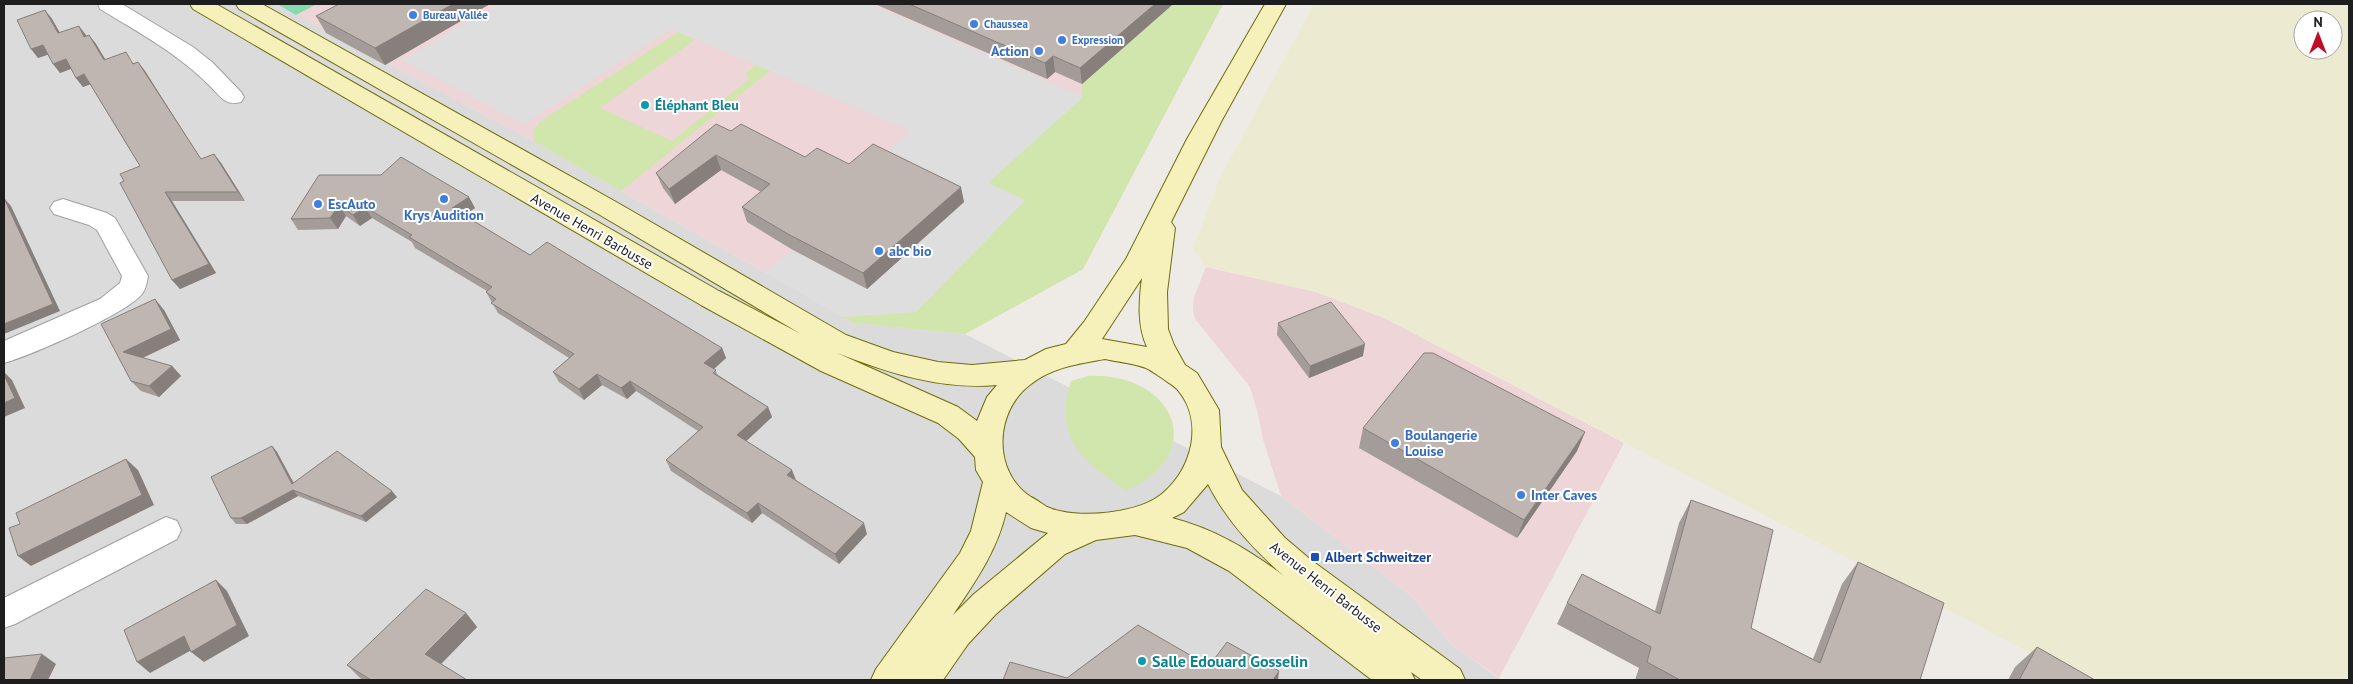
<svg xmlns="http://www.w3.org/2000/svg" width="2353" height="684" font-family="'PT Sans',sans-serif">
<rect width="100%" height="100%" fill="#eeeae5"/>
<path fill="#dcdbdb" d="M4,4H277L533,141L854,323L965,334L1281,496L1411,596L1451,644L1501,680H4Z"/>
<g fill="#eed5d7">
<path d="M317,4H1223L1083,269L965,334L854,323L533,141L296,15Z"/>
<path d="M1206,267L1316,292L1384,318L1624,443L1499,678L1451,644L1411,596L1281,496L1263,439L1258,414L1250,387L1195,319L1193,310L1194,297Z"/>
</g>
<path fill="#ecead1" fill-rule="evenodd" d="M1314,4H2349V680H2083L1384,318L1316,292L1206,267L1193,249L1220,178ZM2303,20H2333V50H2303Z"/>
<g fill="#d1e6ad">
<path d="M1170,4H1223L1083,269L965,334L854,323L843,317L916,312L1025,200L987,183L1082,97V84Z"/>
<path d="M678,32L696,39L600,108L672,141L749,79L746,76L747,72L756,65L770,71L621,191L533,141L534,130L541,121Z"/>
<path d="M1088,376C1173,372 1211,453 1126,491C1082,460 1053,439 1071,381Z"/>
</g>
<path fill="#87d9ae" d="M277,4H317L296,15Z"/>
<path fill="#dedede" d="M500,4H870L1083,97L988,183L1025,200L916,312L843,317L764,272L793,250L877,160L911,131L671,29L524,124L402,60Z"/>
<g fill="none" stroke-linecap="round" stroke-linejoin="round">
<defs>
<g id="street">
<path d="M98,4H122L193,47L212,62L241,92L244,97L241,102C227,106 222,99 213,89C180,55 140,33 100,9Z"/>
<path d="M63,199L107,213L115,218L148,276C147,282 146,289 142,294C126,314 30,356 4,363V341L100,299L120,283L122,276L97,230L89,225L54,214L50,208L54,202Z"/>
<path d="M166,517L177,521L181,530L177,539L15,624L4,628V598Z"/>
</g>
<path id="secondary" d="M190,4H216L719,291L801,334L600,215L239,9L236,4H262L618,203L846,335L893,352L938,362L972,365L1025,360L1046,349L1066,344L1084,322L1126,259L1187,139L1265,4H1286L1222,120L1171,222L1175,228L1167,292L1168,329L1174,345L1185,365L1197,373L1219,410L1221,447L1242,490L1285,538L1311,560L1460,669L1465,680H1422L1411,672L1415,680H1372L1229,571L1187,548L1135,535L1096,540L1065,554L996,614L968,644L943,680H871L876,669L960,553L971,531L983,482L976,470L975,457L959,439L938,423L821,371L701,305L193,9ZM1142,278C1139,301 1137,325 1147,347L1102,339ZM837,353C889,373 940,390 997,385L987,397L977,421L958,407ZM1105,359C1118,362 1133,363 1146,368C1151,370 1157,375 1162,378C1166,381 1173,385 1177,389C1204,420 1193,468 1163,493C1139,514 1076,520 1047,507C1042,504 1037,500 1031,497C992,472 994,411 1031,384C1053,367 1078,364 1105,359ZM1208,484C1226,520 1254,550 1284,576C1249,550 1215,529 1172,518L1184,512ZM1006,512L1031,528L1048,533L974,594L953,615C975,582 997,551 1006,512Z"/>
</defs>
<use href="#street" stroke="#9f9f9f" stroke-width="2"/>
<use href="#secondary" stroke="#6f6c0b" stroke-width="2"/>
<use href="#street" fill="#fff" fill-rule="evenodd"/>
<use href="#secondary" fill="#f6f0bb" fill-rule="evenodd"/>
</g>
<g fill="#a49c98">
<path d="M490,4L385,65L326,33L316,16Z"/>
<path d="M875,4H1172V5L1082,84L1055,72L1047,79Z"/>
<path d="M45,10L52,19L60,33L86,36L89,35L96,44L105,59L134,63L138,62L145,71L201,159L214,154L221,163L245,201H172L216,273L180,289L172,280L124,181L140,166L90,84L83,87L76,78L71,69L60,73L48,54L38,58Z"/>
<path d="M731,131L805,157L849,164L964,202L867,289L793,250L747,222L742,207L761,192L721,170L675,204L663,188L656,173Z"/>
<path d="M319,175L475,208L464,215L530,255L722,348L726,358L714,369L718,375L768,407L772,417L746,441L796,480L867,534L839,564L762,513L752,523L708,495L671,471L666,460L698,431L636,391L627,399L602,385L584,400L559,382L553,372L569,358L498,313L486,292L487,291L415,248L412,242L372,218L360,226L346,216L338,229L298,230L291,219Z"/>
<path d="M164,310L180,340L143,358L172,366L181,376L159,397L141,391L131,381Z"/>
<path d="M1278,323L1363,356L1309,378L1277,335Z"/>
<path d="M1363,428L1585,432L1577,451L1517,538L1359,448Z"/>
<path d="M272,446L277,452L294,483L397,497L366,522L298,496L247,524H236L231,518Z"/>
<path d="M1691,500L1751,628L1813,659L1842,584L1858,562L1920,680H1635L1639,668L1557,624L1567,603L1655,611L1679,523Z"/>
<path d="M466,613L477,627L441,664L467,680H363L360,678L347,665Z"/>
<path d="M2037,647L2095,680H2008L2015,667Z"/>
</g>
<g fill="#867f7c">
<path d="M453,4H490L385,65L375,48Z"/>
<path d="M1155,4H1172V5L1082,84L1080,68Z"/>
<path d="M45,10L52,19L65,42L58,33Z"/>
<path d="M79,26L86,35L91,46L84,37Z"/>
<path d="M89,35L96,44L111,69L104,60Z"/>
<path d="M43,45L50,54L38,58L31,49Z"/>
<path d="M1053,56L1055,72L1047,79L1045,63Z"/>
<path d="M66,59L73,68L60,73L53,64Z"/>
<path d="M138,62L145,71L207,169L201,159Z"/>
<path d="M84,74L91,84L83,87L76,78Z"/>
<path d="M214,154L221,163L245,201L238,192Z"/>
<path d="M716,155L721,170L675,204L669,189Z"/>
<path d="M961,187L964,202L867,289L863,273Z"/>
<path d="M165,192L172,201L216,273L180,289L172,280Z"/>
<path d="M469,197L475,208L459,219L452,208Z"/>
<path d="M4,198L11,206L60,311L4,334Z"/>
<path d="M339,205L346,216L338,229L330,218Z"/>
<path d="M365,207L372,218L360,226L353,215Z"/>
<path d="M155,299L164,310L180,340L133,362L123,352Z"/>
<path d="M1365,344L1363,356L1309,378L1310,366Z"/>
<path d="M722,348L726,358L708,374L704,363Z"/>
<path d="M172,366L181,376L159,397L149,386Z"/>
<path d="M4,372L12,380L25,408L4,417Z"/>
<path d="M597,374L602,385L584,400L579,389Z"/>
<path d="M630,381L636,391L627,399L621,388Z"/>
<path d="M768,407L772,417L741,446L737,435Z"/>
<path d="M1585,432L1577,451L1517,538L1524,520Z"/>
<path d="M272,446L277,452L297,490L292,484Z"/>
<path d="M126,459L138,470L154,505L31,566L18,556Z"/>
<path d="M792,470L796,480L787,475Z"/>
<path d="M293,490L298,496L247,524L241,518Z"/>
<path d="M392,491L397,497L366,522L361,516Z"/>
<path d="M758,503L762,513L752,523L747,513Z"/>
<path d="M864,523L867,534L839,564L835,554Z"/>
<path d="M216,580L227,591L249,636L204,662L191,652Z"/>
<path d="M466,613L477,627L438,667L425,654Z"/>
<path d="M184,636L197,647L150,673L137,662Z"/>
<path d="M42,654L56,664L48,680H30Z"/>
<path d="M1279,671L1278,680H1273Z"/>
</g>
<g fill="#bfb5b1" stroke="#867f7c">
<path d="M339,4H453L375,48L316,16Z"/>
<path d="M909,4H1155L1080,68L1053,56L1045,63Z"/>
<path d="M45,10L58,33L79,26L84,37L89,35L104,60L126,52L133,64L138,62L201,159L214,154L238,192H165L209,264L172,280L120,183L124,181L120,174L140,166L84,74L76,78L66,59L53,64L43,45L31,49L17,20Z"/>
<path d="M716,124L731,131L741,124L805,157L817,148L849,164L873,144L961,187L863,273L788,234L742,207L770,184L716,155L669,189L656,173Z"/>
<path d="M401,157L469,197L452,208L530,255L547,242L722,348L704,363L716,370L713,373L768,407L737,435L792,470L787,475L864,523L835,554L758,503L747,513L703,485L666,460L703,427L630,381L621,388L597,374L579,389L553,372L574,354L491,303L496,299L486,292L492,287L409,237L412,235L365,207L353,215L339,205L330,218L291,219L319,175H381Z"/>
<path d="M4,198L53,304L4,324Z"/>
<path d="M155,299L171,329L123,352L172,366L149,386L131,381L101,324Z"/>
<path d="M1331,302L1365,344L1310,366L1278,323Z"/>
<path d="M1424,353H1433L1585,432L1524,520L1363,428Z"/>
<path d="M4,375L15,398L4,403Z"/>
<path d="M272,446L292,484L337,451L392,491L361,516L293,490L241,518H231L211,477Z"/>
<path d="M126,459L142,495L18,556L9,528L20,524L16,513Z"/>
<path d="M1691,500L1773,530L1751,628L1820,663L1858,562L1944,603L1920,680H1680L1647,662L1651,647L1567,603L1582,574L1660,614Z"/>
<path d="M216,580L237,625L191,652L184,636L137,662L124,630Z"/>
<path d="M426,589L466,613L425,654L467,680H371L347,665Z"/>
<path d="M1138,625L1209,666L1227,642L1279,671L1273,680H1003L1010,662L1067,678Z"/>
<path d="M2037,647L2095,680H2019Z"/>
<path d="M42,654L30,680H4V658Z"/>
</g>
<g fill="#3f7fe0" stroke="#fff" stroke-width="2">
<circle cx="413" cy="15" r="5"/>
<circle cx="974" cy="24" r="5"/>
<circle cx="1062" cy="40" r="5"/>
<circle cx="1039" cy="51" r="5"/>
<circle cx="444" cy="199" r="5"/>
<circle cx="318" cy="204" r="5"/>
<circle cx="879" cy="251" r="5"/>
<circle cx="1395" cy="443" r="5"/>
<circle cx="1521" cy="495" r="5"/>
</g>
<g fill="#0f9aa8" stroke="#fff" stroke-width="2">
<circle cx="645" cy="105" r="5"/>
<circle cx="1142" cy="661" r="5"/>
</g>
<rect fill="#1a4fb4" stroke="#fff" stroke-width="2" x="1310" y="552" width="10" height="10" rx="2.5"/>
<g text-anchor="middle" stroke-width="4" stroke-linejoin="round" paint-order="stroke">
<g font-size="11" font-weight="bold" fill="#366cbe" stroke="#fff" text-anchor="start">
<text x="423" y="19">Bureau Vallée</text>
<text x="984" y="28">Chaussea</text>
<text x="1072" y="44">Expression</text>
</g>
<g font-size="14" font-weight="bold" fill="#366cbe" stroke="#fff" text-anchor="start">
<text x="1029" y="56" text-anchor="end">Action</text>
<text x="328" y="209">EscAuto</text>
<text x="444" y="220" text-anchor="middle">Krys Audition</text>
<text x="889" y="256">abc bio</text>
<text x="1405" y="440">Boulangerie<tspan x="1405" dy="16">Louise</tspan></text>
<text x="1531" y="500">Inter Caves</text>
</g>
<g font-size="14" font-weight="bold" fill="#0d838f" stroke="#fff" text-anchor="start">
<text x="655" y="110">Éléphant Bleu</text>
</g>
<g font-size="14" fill="#1e1e1e" stroke="#fff">
<text transform="translate(592 231) rotate(30)" y="5">Avenue Henri Barbusse</text>
<text transform="translate(1326 587) rotate(38)" y="5">Avenue Henri Barbusse</text>
</g>
<g font-size="14" font-weight="bold" fill="#164399" stroke="#fff" text-anchor="start">
<text x="1325" y="562">Albert Schweitzer</text>
</g>
<g font-size="16" font-weight="bold" fill="#0d838f" stroke="#fff" text-anchor="start">
<text x="1152" y="667">Salle Edouard Gosselin</text>
</g>
</g>
<rect width="2353" height="684" fill="none" stroke="#1e1e1e" stroke-width="10"/>
<g transform="translate(2318 35)"><circle r="24" fill="#ffffff" stroke="#a5a5a5"/>
<path d="M0-4L9 19L0 12L-9 19Z" fill="#c10c25"/>
<text y="-8" font-size="14" font-weight="bold" text-anchor="middle" fill="#1e1e1e">N</text>
</g>
</svg>
